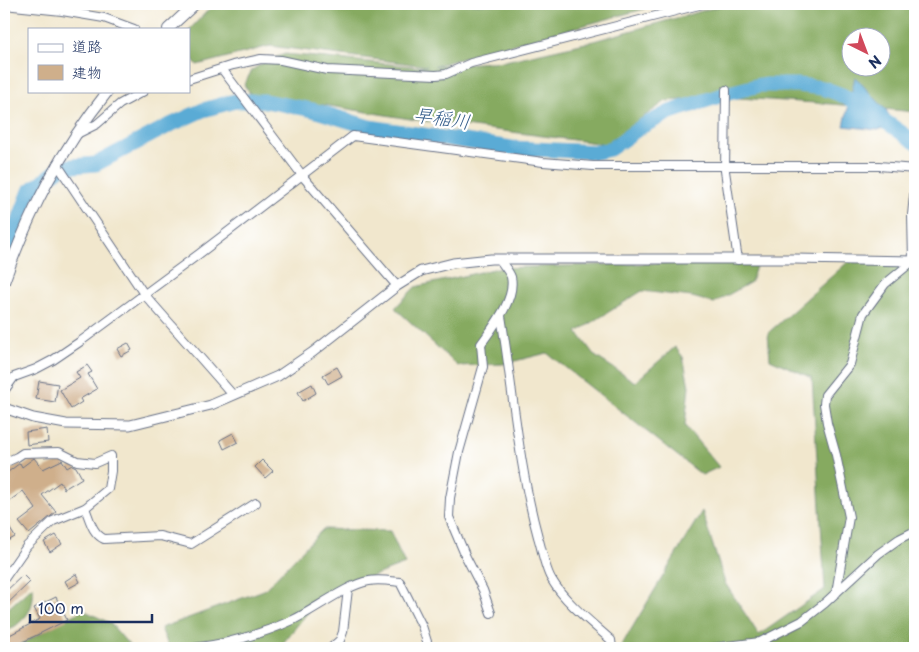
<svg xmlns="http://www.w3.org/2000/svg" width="919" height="652" font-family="'Playpen Sans','Klee One',sans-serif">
<rect width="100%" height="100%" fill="#fff"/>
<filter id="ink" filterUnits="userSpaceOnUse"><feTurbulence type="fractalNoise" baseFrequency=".02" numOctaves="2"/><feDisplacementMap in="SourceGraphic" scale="10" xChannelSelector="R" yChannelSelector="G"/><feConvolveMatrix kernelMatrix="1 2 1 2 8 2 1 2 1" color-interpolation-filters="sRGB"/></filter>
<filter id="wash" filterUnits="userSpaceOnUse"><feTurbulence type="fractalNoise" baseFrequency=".0096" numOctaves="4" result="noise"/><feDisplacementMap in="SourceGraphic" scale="20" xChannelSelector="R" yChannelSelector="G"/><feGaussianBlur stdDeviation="1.12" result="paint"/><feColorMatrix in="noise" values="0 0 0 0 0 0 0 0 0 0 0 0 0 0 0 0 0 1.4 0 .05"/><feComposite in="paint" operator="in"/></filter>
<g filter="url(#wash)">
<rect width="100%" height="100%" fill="#f1e7cd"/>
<g fill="#86aa60" stroke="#506c5f" fill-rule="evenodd">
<path d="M214,4H642L644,9L434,66L505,61L590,42L727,4H915V112L831,104L723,97L666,101L605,144L410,119L324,105H258L244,85L252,70L266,61L285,54L420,67L427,66L270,46L197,65L189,54V30ZM852,38H882V68H852Z"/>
<path d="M758,260L751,282L714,303L692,297L642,291L577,332L595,356L635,382L675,347L683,357L689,386L685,426L719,467L702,475L547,353L503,364L458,366L395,308L415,287L498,268Z"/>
<path d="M850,260L915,261V648H620L702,511L725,583L759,635L825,589L812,378L770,359L768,333Z"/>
<path d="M323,529L390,531L405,564L322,595L279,648H169L161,628L264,590Z"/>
<path d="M33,586C35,613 24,620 4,634V612Z"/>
<path d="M83,610L110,623L130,646L113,648H14Z"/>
</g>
<path fill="#5aabd5" stroke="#3a6d9a" d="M855,77L886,110L894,124L878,130L844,126Z"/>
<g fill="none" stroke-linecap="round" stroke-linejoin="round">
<path stroke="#5aabd5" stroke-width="15" d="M4,259L30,191L62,167L96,164L168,126L203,110L235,101H265L313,110L369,127L512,148L597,152L610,149L641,127L670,112L729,93L760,85H798L823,88L842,95L873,113L915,142"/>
</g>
<g id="blocks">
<g fill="#cfaf8b">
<path d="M128,343L132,350L121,356L117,349Z"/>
<path d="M87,365L92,372L88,374L97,389L80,399L82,402L71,409L60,390L80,378L76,372Z"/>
<path d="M337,367L342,376L328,384L323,375Z"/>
<path d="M39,381L58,384L55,402L36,399Z"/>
<path d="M312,384L316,393L303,401L298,392Z"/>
<path d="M47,429L48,442L27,445L26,432Z"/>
<path d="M233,433L238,442L224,449L220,440Z"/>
<path d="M34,458L43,469L62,460L67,468L72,465L76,467L82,478L64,489L60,482L42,495L56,512L29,534L19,522L36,509L23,491L8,502L4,496V475L20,463L22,467Z"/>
<path d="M262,460L273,471L265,478L255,467Z"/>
<path d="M4,519L15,537L4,543Z"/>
<path d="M56,535L62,544L50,552L44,542Z"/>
<path d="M76,574L80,582L69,588L65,581Z"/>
<path d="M23,575L30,582L4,607V593Z"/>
<path d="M56,597L67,620L11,648H4V638L40,619L34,608Z"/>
</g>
</g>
</g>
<g filter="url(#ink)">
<use href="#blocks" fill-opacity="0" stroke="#666f85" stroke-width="1"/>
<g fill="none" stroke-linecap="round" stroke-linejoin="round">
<defs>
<g id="minor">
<path d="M4,5L62,11L104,18L134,29"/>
<path d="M222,69L305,179L397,286"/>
<path d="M189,79L233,65L261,59L281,60L327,70L436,75L446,74L471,63L703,4"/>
<path d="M726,90L725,171L738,260"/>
<path d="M77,134L97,124L120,104L144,91"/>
<path d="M57,164L144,294L233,395"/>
<path d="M501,316C513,389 518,464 538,537C542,549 545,570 552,580C564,601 592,623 611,640L612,648"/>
<path d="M4,391L14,377L36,369L53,360L81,341L199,254L353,136L543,162L593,166H879L915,169"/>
<path d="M4,463L17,457L23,453L59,452L77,461L95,463L111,456V471L108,489L85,508L53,521L27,546L4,579"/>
<path d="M85,508C90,520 92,533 104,539L160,536L191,544L256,503"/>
<path d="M836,593L849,517L836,455L827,423L824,404L825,395L850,364L863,314L885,284L913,261L912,215L915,186"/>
<path d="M491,613L483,590L466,557L449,517L450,498L459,452L483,367L481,344C493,327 516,299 511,277C509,271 503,265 500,260"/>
<path d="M193,648C227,644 262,634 293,620C314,610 348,584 369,581C379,579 390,581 400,582L422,626L429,648"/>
<path d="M331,648L340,640L343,632L348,589"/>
<path d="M711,648L760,642L802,621L825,603L878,554L899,539L915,531"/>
</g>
<path id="tertiary" d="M4,408L33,418L66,424L130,425L211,405L278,376L313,352L397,286L421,271L453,263L491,259H794L915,261"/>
<g id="secondary">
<path d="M168,29L195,4"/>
<path d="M4,282C30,210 60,151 108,91"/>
</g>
</defs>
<use href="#minor" stroke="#666f85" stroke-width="10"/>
<use href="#tertiary" stroke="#666f85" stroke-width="11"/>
<use href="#secondary" stroke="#666f85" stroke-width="12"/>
<use href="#minor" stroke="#fff" stroke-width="8"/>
<use href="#tertiary" stroke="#fff" stroke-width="9"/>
<use href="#secondary" stroke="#fff" stroke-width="10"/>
</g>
</g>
<g text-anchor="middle" stroke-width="4.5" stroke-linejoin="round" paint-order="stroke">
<g font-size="19" font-style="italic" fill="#315a88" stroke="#fff">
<text transform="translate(442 118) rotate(8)" y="7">早稲川</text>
</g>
</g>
<rect width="919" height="652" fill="none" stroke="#fff" stroke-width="20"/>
<rect x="28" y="28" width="162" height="65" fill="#ffffff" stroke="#a4acbf"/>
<rect x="38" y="44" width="25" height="8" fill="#ffffff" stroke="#a4acbf"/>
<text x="72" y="52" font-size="15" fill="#1b2f5e">道路</text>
<rect x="38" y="65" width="25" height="15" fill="#cfaf8b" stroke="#a4acbf"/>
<text x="72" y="78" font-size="15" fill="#1b2f5e">建物</text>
<g transform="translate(866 52) rotate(138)"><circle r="24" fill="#ffffff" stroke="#a4acbf"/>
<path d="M0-4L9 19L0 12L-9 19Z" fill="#d1495b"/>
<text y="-8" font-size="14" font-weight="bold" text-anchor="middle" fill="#1b2f5e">N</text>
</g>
<path d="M30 614v8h122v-8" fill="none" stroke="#1b2f5e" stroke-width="2.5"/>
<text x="38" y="614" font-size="15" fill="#1b2f5e" stroke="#ffffff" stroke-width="4" paint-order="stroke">100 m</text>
</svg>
